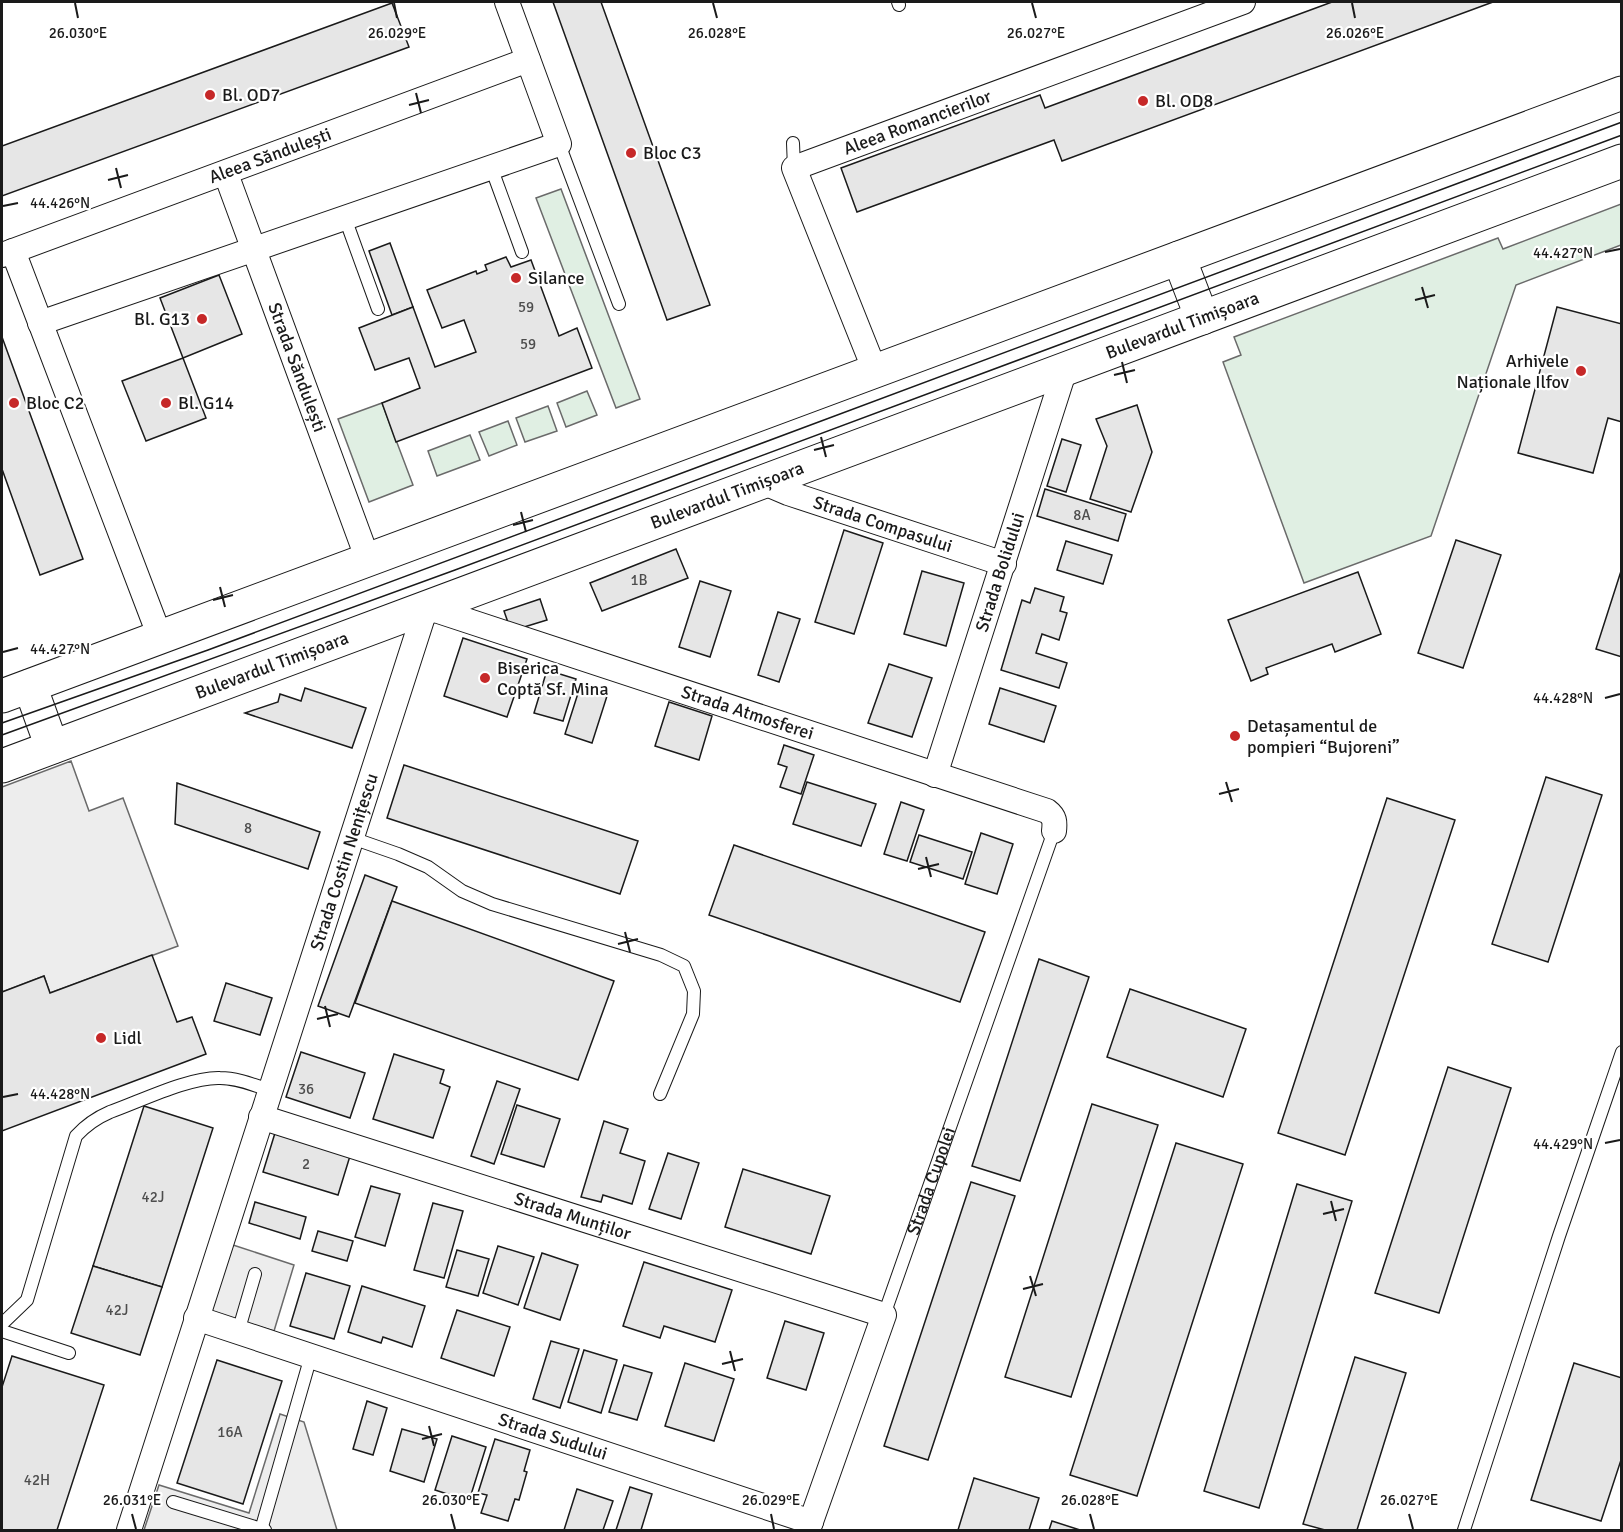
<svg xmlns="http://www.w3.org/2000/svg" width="1623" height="1532" font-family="Signika,sans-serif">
<rect width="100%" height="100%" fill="#fff"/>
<g fill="#e0efe3" stroke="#6a6a6a" stroke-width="1.5">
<path d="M561,189L640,399L616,408L536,198Z"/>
<path d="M1621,204V245L1516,285L1431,536L1304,583L1223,362L1241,355L1234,337L1498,238L1503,249Z"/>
<path d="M587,391L597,415L566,427L557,403Z"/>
<path d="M382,403L413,485L369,502L338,419Z"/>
<path d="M548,406L557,431L525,442L516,418Z"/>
<path d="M508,421L517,445L489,456L479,432Z"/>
<path d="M470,435L480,460L437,476L428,451Z"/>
</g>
<g fill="#ededed" stroke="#6a6a6a" stroke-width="1.5">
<path d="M71,761L89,811L123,798L178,946L50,993L44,976L2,992V787Z"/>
<path d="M230,1244L294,1265L274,1331L210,1312Z"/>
<path d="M280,1414L304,1422L337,1530H144L159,1485L249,1513Z"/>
</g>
<g fill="#e6e6e6" stroke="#1a1a1a" stroke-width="1.5">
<path d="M553,2H601L710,305L667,320Z"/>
<path d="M1332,2H1493L1062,161L1054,140L857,212L841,168L1040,95L1045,108Z"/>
<path d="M392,3L409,47L2,196V146Z"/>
<path d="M390,243L413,307L392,315L369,251Z"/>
<path d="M506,257L511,267L531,260L559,336L577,328L592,368L396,442L382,403L420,388L409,358L375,370L359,328L413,307L435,367L476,352L464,320L442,328L427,290L476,271L477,274L487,270L485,265Z"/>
<path d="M219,275L242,334L183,358L160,298Z"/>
<path d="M1557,307L1622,324V422L1608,418L1593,473L1518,453Z"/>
<path d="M2,337L83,559L40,575L2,469Z"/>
<path d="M183,358L206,418L146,441L122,381Z"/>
<path d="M1137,405L1152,452L1131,512L1090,499L1107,446L1096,419Z"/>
<path d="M1062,439L1081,445L1066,492L1047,486Z"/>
<path d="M1045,489L1126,514L1118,541L1037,516Z"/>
<path d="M844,530L883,543L854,634L815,622Z"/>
<path d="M1456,540L1501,555L1463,668L1418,653Z"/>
<path d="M1066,541L1112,555L1103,584L1057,570Z"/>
<path d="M676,549L688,578L602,611L590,583Z"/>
<path d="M1622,568V657L1596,649Z"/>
<path d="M922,571L964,583L946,646L904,634Z"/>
<path d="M1358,572L1381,634L1335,652L1332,644L1266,668L1268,674L1251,681L1228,620Z"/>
<path d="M700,581L731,591L710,657L679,647Z"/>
<path d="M1035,588L1064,597L1060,611L1067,613L1059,640L1042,634L1036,653L1067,663L1059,688L1001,670L1022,600L1030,603Z"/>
<path d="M540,599L547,620L511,631L504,611Z"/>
<path d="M778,612L800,619L779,682L758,675Z"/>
<path d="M463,638L527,659L507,717L444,696Z"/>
<path d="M889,664L932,678L912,737L868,723Z"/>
<path d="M547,670L576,679L563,721L534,713Z"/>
<path d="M580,687L607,696L592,743L565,734Z"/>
<path d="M305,688L366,708L352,748L245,713L278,702L280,694L301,701Z"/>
<path d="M1000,688L1056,706L1044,742L989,724Z"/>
<path d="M669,702L712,716L699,760L655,746Z"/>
<path d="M784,745L814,755L801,794L780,787L787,767L778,764Z"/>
<path d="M404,765L638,841L620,894L387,818Z"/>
<path d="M1546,777L1602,795L1548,962L1492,944Z"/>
<path d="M807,782L876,804L861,846L793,824Z"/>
<path d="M177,783L320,832L308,869L175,824Z"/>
<path d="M1387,798L1455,820L1345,1155L1278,1133Z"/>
<path d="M901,802L924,810L907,861L884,854Z"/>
<path d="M981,833L1013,844L997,894L965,884Z"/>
<path d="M919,835L972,852L963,879L910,862Z"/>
<path d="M734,845L985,932L960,1002L709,915Z"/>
<path d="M365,875L397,887L349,1017L318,1006Z"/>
<path d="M392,901L614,981L578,1080L355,1003Z"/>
<path d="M152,955L177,1022L192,1017L206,1054L2,1131V992L44,976L50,993Z"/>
<path d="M1039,959L1089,977L1020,1181L972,1166Z"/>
<path d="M226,983L272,998L260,1035L214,1021Z"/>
<path d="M1130,989L1246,1029L1223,1097L1107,1057Z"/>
<path d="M301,1052L365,1073L350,1118L286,1097Z"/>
<path d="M394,1054L444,1070L440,1083L450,1087L433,1138L373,1119Z"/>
<path d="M1448,1067L1511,1088L1439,1313L1375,1293Z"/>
<path d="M497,1081L520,1089L494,1164L471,1156Z"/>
<path d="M1092,1104L1158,1125L1071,1397L1005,1377Z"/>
<path d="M517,1105L560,1119L544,1167L501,1154Z"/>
<path d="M144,1106L213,1128L162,1287L93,1266Z"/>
<path d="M604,1121L628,1129L620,1153L645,1161L632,1204L603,1195L601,1202L581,1197Z"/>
<path d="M275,1133L350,1156L338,1195L263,1172Z"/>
<path d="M1176,1143L1243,1164L1137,1496L1070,1475Z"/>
<path d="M668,1153L699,1163L681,1219L649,1209Z"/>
<path d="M743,1169L830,1196L811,1254L725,1227Z"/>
<path d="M971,1182L1015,1196L928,1460L884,1446Z"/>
<path d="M1297,1184L1352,1201L1259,1508L1204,1491Z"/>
<path d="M371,1186L400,1194L385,1246L355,1237Z"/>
<path d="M255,1202L306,1217L300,1239L249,1223Z"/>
<path d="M433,1203L463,1211L444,1278L414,1270Z"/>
<path d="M318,1231L353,1241L347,1261L312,1251Z"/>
<path d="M498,1246L534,1257L518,1305L483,1293Z"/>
<path d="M457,1250L489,1259L478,1296L446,1287Z"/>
<path d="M542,1253L578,1265L560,1320L524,1308Z"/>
<path d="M644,1262L732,1290L715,1342L664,1326L660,1338L623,1326Z"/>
<path d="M93,1266L162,1287L140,1355L71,1333Z"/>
<path d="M306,1273L350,1286L334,1339L290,1326Z"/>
<path d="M362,1286L425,1306L412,1347L383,1337L381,1343L348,1332Z"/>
<path d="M457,1310L510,1327L494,1376L441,1358Z"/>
<path d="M785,1321L824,1333L806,1390L767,1378Z"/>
<path d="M551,1341L579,1349L560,1408L533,1399Z"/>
<path d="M584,1350L617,1360L601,1413L568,1402Z"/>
<path d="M12,1356L104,1385L57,1530H2V1387Z"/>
<path d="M1355,1357L1406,1373L1357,1530H1325L1303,1524Z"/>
<path d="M217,1360L282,1381L243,1504L177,1483Z"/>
<path d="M685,1363L734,1379L714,1441L665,1426Z"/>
<path d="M1574,1363L1622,1378V1457L1601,1521L1531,1500Z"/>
<path d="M624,1365L652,1373L637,1420L609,1412Z"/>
<path d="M367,1401L387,1408L373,1455L353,1449Z"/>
<path d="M402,1429L437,1439L424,1482L390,1471Z"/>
<path d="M452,1436L486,1447L469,1501L435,1490Z"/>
<path d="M495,1439L530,1450L524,1471L527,1472L519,1500L515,1499L508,1521L481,1513L487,1495L478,1493Z"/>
<path d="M974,1478L1039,1498L1029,1530H958Z"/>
<path d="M630,1487L652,1494L641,1530H616Z"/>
<path d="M577,1489L613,1501L603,1530H564Z"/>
<path d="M1052,1521L1080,1530H1049Z"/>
</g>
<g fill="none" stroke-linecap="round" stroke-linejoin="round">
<defs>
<g id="service">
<path d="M898,2L899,5"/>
<path d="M793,143L794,168"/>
<path d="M559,144L619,304"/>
<path d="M491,167L522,252"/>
<path d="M345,218L378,309"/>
<path d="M352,838L398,854L428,867L462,891L492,904L661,955L684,966L694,991L693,1014L660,1094"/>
<path id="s1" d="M884,1315L1054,831"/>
<path d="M2,1324L27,1300L76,1136C86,1125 96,1118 110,1112C141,1101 189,1077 220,1078C237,1078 254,1085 269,1090"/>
<path d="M2,1331L69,1353"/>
<path d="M238,1332L255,1274"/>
<path d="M173,1502L265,1530"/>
<path d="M261,1530L311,1356"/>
<path d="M1464,1530L1559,1236L1622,1052"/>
</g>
<g id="minor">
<path id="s2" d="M226,174L368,560"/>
<path d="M13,251L160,637"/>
<path id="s3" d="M2,255L528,60"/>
<path d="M40,323L559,144L507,2"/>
<path id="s4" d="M875,371L794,168L1243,2"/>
<path id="s5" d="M762,482L788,493L1004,564"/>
<path id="s6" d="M935,775L1065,369"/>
<path id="s7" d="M261,1117L884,1315L808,1530"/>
<path id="s8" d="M196,1318L811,1522"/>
<path id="s9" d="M129,1530L426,607L1047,811C1055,817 1055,822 1054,831"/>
</g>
<g id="secondary">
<path d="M1179,258L1202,318"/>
<path d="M30,686L52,747"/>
<path d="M2,696L1622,93"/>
<path id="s10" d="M2,766L1622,161"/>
</g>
</defs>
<use href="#service" stroke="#1a1a1a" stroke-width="14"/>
<use href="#minor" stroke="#1a1a1a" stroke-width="26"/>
<use href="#secondary" stroke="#1a1a1a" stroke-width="35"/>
<use href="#service" stroke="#fff" stroke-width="12"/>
<use href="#minor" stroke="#fff" stroke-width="24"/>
<use href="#secondary" stroke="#fff" stroke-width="33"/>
<g stroke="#1a1a1a" stroke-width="1.5">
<path d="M2,723L208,650L1622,122"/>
<path d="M2,735L455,570L1622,135"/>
</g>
</g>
<path fill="none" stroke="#1a1a1a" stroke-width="2" d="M75,3L78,18M394,3L397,18M713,3L717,18M1032,3L1036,18M1352,3L1355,18M416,93L421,113M409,105L429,100M116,168L121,188M108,180L128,175M3,206L18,203M1605,252L1620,249M1422,287L1428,308M1415,300L1435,295M1122,362L1127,383M1114,375L1135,370M821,437L826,457M814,450L834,445M521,512L526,532M513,525L533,520M220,587L225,607M213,600L233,595M3,652L18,648M1605,698L1620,694M1226,782L1232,802M1219,794L1239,789M926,857L931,877M918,869L939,864M625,932L630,952M618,944L638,939M325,1006L330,1027M317,1019L338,1014M3,1097L18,1094M1605,1143L1620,1140M1331,1201L1336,1221M1323,1214L1344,1209M1030,1276L1036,1296M1023,1289L1043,1284M730,1351L735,1371M722,1364L743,1359M429,1426L434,1446M422,1439L442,1434M132,1514L136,1529M451,1514L455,1529M771,1514L774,1529M1090,1514L1094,1529M1409,1514L1413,1529"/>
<g fill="#c62828" stroke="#fff" stroke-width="2">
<circle cx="210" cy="95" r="6"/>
<circle cx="1143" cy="101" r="6"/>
<circle cx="631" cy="153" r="6"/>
<circle cx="516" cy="278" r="6"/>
<circle cx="202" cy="319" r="6"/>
<circle cx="1581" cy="371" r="6"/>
<circle cx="14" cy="403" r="6"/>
<circle cx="166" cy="403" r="6"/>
<circle cx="485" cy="678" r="6"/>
<circle cx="1235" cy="736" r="6"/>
<circle cx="101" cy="1038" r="6"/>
</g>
<g text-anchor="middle" stroke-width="4.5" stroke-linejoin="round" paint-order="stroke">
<g font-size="15" fill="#4d4d4d">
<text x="526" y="312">59</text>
<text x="528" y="349">59</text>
<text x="1082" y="520">8A</text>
<text x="639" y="585">1B</text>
<text x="248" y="833">8</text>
<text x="306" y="1094">36</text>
<text x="306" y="1169">2</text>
<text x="153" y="1202">42J</text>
<text x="117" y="1315">42J</text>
<text x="230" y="1437">16A</text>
<text x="37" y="1485">42H</text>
</g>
<g font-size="18" fill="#1a1a1a" stroke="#fff" text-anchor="start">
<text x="222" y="101">Bl. OD7</text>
<text x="1155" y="107">Bl. OD8</text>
<text x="643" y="159">Bloc C3</text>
<text x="528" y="284">Silance</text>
<text x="190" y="325" text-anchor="end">Bl. G13</text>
<text x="1569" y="367" text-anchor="end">Arhivele<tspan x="1569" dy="21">Naționale Ilfov</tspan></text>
<text x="26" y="409">Bloc C2</text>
<text x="178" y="409">Bl. G14</text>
<text x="497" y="674">Biserica<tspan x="497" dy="21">Coptă Sf. Mina</tspan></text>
<text x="1247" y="732">Detașamentul de<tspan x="1247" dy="21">pompieri “Bujoreni”</tspan></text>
<text x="113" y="1044">Lidl</text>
</g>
<g font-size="18" fill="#1a1a1a" stroke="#fff">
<text dy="6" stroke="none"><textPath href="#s4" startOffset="350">Aleea Romancierilor</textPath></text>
<text dy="6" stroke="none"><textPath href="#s3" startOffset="286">Aleea Săndulești</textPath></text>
<text dy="6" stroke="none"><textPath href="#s10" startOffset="1260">Bulevardul Timișoara</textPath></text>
<text dy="6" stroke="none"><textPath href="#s2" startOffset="206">Strada Săndulești</textPath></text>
<text dy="6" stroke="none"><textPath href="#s10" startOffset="774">Bulevardul Timișoara</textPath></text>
<text dy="6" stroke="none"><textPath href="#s5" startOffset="128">Strada Compasului</textPath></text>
<text dy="6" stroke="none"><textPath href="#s6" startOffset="213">Strada Bolidului</textPath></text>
<text dy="6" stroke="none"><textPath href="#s10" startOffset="288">Bulevardul Timișoara</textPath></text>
<text dy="6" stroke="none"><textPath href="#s9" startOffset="1308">Strada Atmosferei</textPath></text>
<text dy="6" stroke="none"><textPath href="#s9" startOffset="702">Strada Costin Nenițescu</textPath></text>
<text dy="6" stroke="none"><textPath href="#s1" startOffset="142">Strada Cupolei</textPath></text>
<text dy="6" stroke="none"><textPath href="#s7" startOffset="327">Strada Munților</textPath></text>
<text dy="6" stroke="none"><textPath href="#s8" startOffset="376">Strada Sudului</textPath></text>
</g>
</g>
<g font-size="15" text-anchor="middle" fill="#1a1a1a" stroke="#fff" stroke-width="4.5" stroke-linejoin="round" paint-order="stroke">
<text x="78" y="38">26.030°E</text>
<text x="397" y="38">26.029°E</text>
<text x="717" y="38">26.028°E</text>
<text x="1036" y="38">26.027°E</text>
<text x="1355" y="38">26.026°E</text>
<text x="60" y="208">44.426°N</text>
<text x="1563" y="258">44.427°N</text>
<text x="60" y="654">44.427°N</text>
<text x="1563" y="703">44.428°N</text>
<text x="60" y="1099">44.428°N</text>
<text x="1563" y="1149">44.429°N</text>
<text x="132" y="1505">26.031°E</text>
<text x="451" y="1505">26.030°E</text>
<text x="771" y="1505">26.029°E</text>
<text x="1090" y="1505">26.028°E</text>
<text x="1409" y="1505">26.027°E</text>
</g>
<rect width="1623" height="1532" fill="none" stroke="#1a1a1a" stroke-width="6"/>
</svg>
